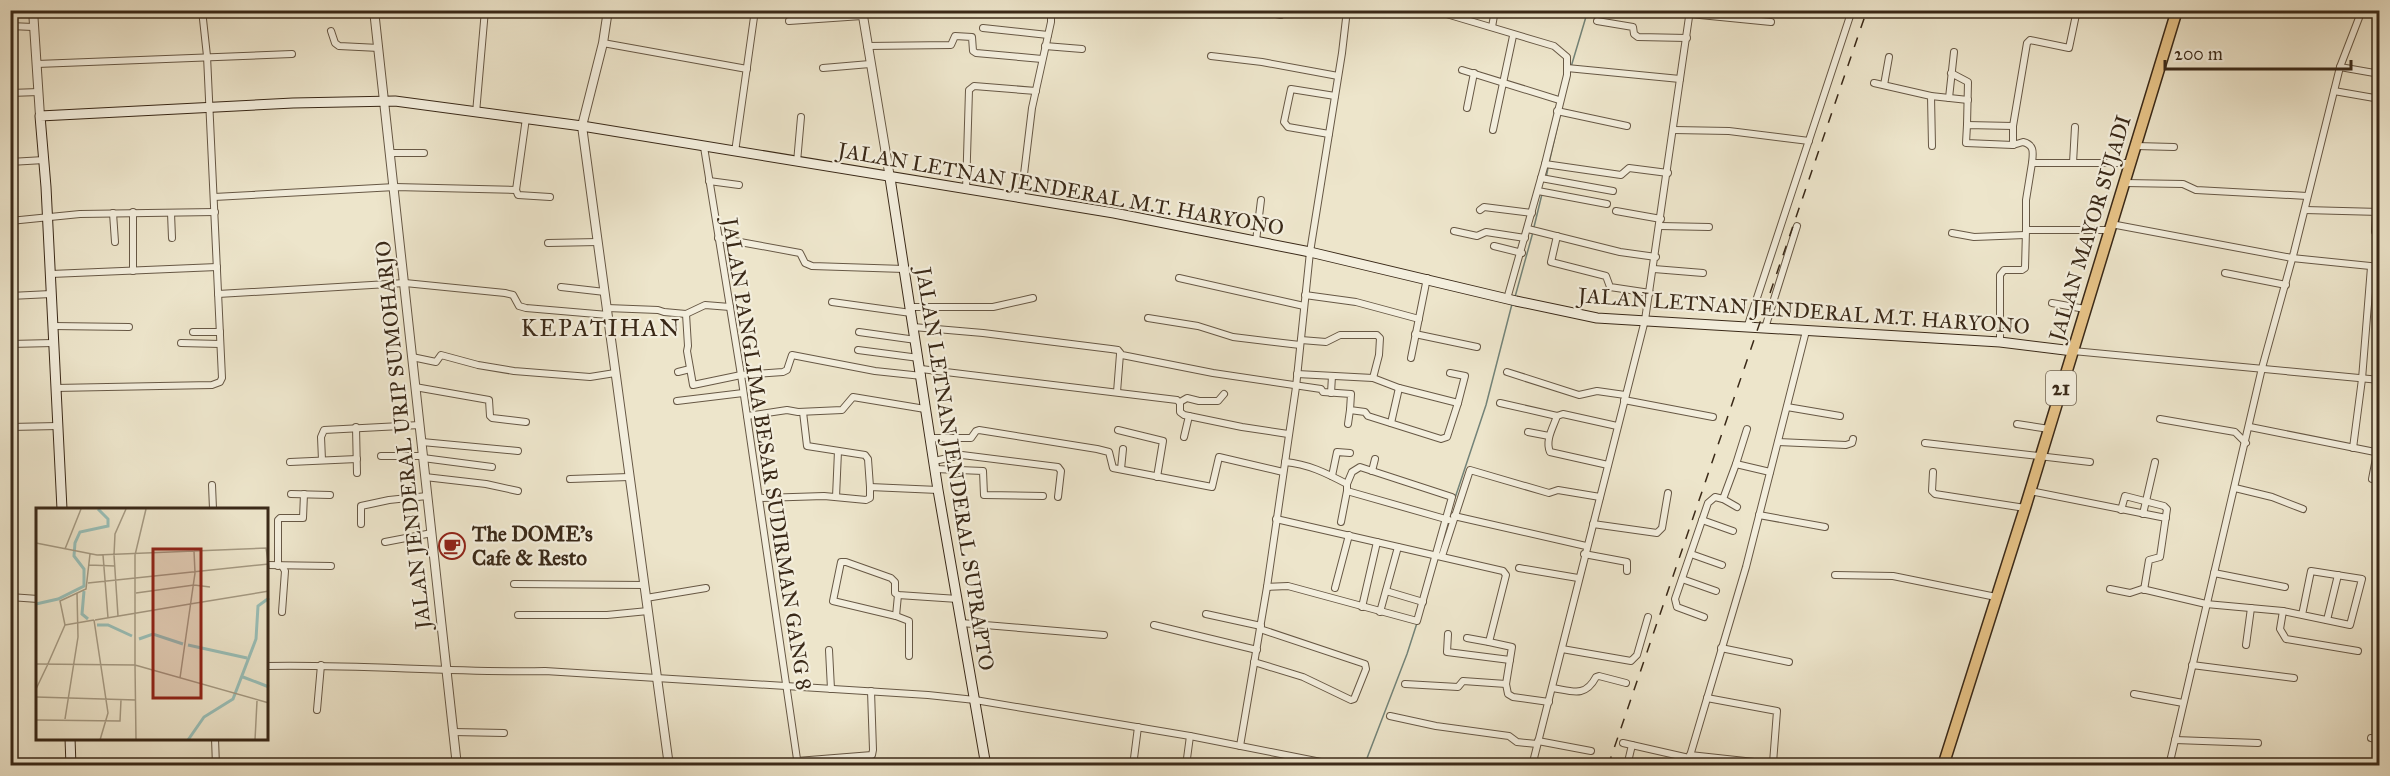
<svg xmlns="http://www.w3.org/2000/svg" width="2390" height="776" font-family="'IM FELL Great Primer',serif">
<rect width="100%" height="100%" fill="#ede5cb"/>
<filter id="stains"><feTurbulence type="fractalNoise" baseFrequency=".00333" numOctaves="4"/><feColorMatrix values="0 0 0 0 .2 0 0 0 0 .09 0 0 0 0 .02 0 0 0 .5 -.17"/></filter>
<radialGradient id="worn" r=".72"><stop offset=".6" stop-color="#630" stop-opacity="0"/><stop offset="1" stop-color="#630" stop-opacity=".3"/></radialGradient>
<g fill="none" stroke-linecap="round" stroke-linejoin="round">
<g stroke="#738378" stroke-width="1.5">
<path d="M1571,67L1588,10"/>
<path d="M1549,163L1560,115"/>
<path d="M1546,178L1548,168"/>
<path d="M1534,227L1542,194"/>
<path d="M1515,297L1533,232"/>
<path d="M1455,498L1486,405L1512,304"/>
<path d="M1364,766L1407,654L1417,623"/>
</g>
<path stroke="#c9bfa7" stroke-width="6" stroke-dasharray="6 3" stroke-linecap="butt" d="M656,766L665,764"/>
<defs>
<g id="minor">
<path d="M1256,10L1281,15L1285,10"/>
<path d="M1433,10L1554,46L1567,57V75L1545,164L1507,299"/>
<path d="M1562,10L1566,11"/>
<path d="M2077,10L2069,48L2030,40L2027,43L2013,126V145L2023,142C2035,145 2033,153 2032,163H2131"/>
<path d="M202,12L224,10"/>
<path d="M1690,14L1771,22"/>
<path d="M789,21L862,16"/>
<path d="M1597,21L1633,27L1634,34L1638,37L1687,38"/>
<path d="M10,26L33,27"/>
<path d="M1492,27L1495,10"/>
<path d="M983,28L1048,35"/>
<path d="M331,31L335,43L339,46L379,48"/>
<path d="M603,43L747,69"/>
<path d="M867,46L951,45L955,36L972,37L973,51L976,53L1042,59"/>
<path d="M1045,46L1082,49"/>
<path d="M1211,56L1262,62L1338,76"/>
<path d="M37,64L292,54"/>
<path d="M2340,67L2380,74"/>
<path d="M823,68L870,64"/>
<path d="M1567,68L1680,79"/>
<path d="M1462,70L1559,100"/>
<path d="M1951,73L1968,82L1967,125"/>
<path d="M1874,83L1931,96L1968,100"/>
<path d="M1884,85L1889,57"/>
<path d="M2334,91L2380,99"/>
<path d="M10,93L39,92"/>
<path d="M1931,96L1932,146"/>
<path d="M1949,98L1954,52"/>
<path d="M1467,108L1474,73"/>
<path d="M1557,111L1627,126"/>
<path d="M476,113L485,10"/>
<path d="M1493,130L1513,36"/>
<path d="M1674,130L1729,131L1809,141"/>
<path d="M1329,134L1288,127L1284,122L1291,89L1335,96"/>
<path d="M2013,145L1966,143L1967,125L2013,126"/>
<path d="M2136,146L2174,147"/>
<path d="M704,147L741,375L798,766"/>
<path d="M735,152L755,10"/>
<path d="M391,153H424"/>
<path d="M10,162L44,160"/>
<path d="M797,162L801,117"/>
<path d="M2073,163L2075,127"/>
<path d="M1545,164L1621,175L1629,168L1668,173"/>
<path d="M1541,178L1613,191"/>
<path d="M709,181L739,185"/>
<path d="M2125,183L2183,184L2196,190L2307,196"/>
<path d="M516,190L518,195L550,197"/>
<path d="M966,190L969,90L974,86L1036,91"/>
<path d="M1538,191L1607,204"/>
<path d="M214,197L395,187L516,190L526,118"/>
<path d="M1021,199L1032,108L1051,22V10"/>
<path d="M1480,210L1484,207L1532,213"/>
<path d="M2305,210L2380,212"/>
<path d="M1616,211L1661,219"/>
<path d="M2376,212L2375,232L2380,236"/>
<path d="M113,213L115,242"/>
<path d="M171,213L172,238"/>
<path d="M10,221L80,214L215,212"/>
<path d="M2111,224L2292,258L2380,267"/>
<path d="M1660,226L1709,227"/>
<path d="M1528,229L1620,252L1656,257"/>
<path d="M2026,230V200L2032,163"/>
<path d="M1454,231L1477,236L1486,232L1525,238"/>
<path d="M1952,233L1974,237L2025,235"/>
<path d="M1557,236L1551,262L1606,276L1610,287L1650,293"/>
<path d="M718,238L800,253L805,263L812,266L904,269"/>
<path d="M1256,241L1261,200"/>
<path d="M548,243L598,242"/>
<path d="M1494,246L1522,253"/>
<path d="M1654,269L1703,273"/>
<path d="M133,271V212"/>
<path d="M2225,273L2286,285"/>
<path d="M51,274L217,267"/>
<path d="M1179,278L1304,306"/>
<path d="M561,287L605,292"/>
<path d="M218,294L405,283L505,293L513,295L519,306L526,308L608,315"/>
<path d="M1305,295L1356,302L1419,319"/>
<path d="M10,296L51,294"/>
<path d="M832,302L911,313"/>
<path d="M2052,303L2085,309"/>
<path d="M910,307H993L1033,298"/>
<path d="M607,308L658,310L664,312L686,314L705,305L730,307"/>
<path d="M686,314L688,346L687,351L693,385L741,375L783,372L787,370L792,355L875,371L922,376"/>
<path d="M1148,318L1198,326L1233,337L1300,345"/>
<path d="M53,326L129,327"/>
<path d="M913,327L983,333L1111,349L1118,350L1122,355L1213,373L1321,389L1323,392L1351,394L1350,410L1365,412L1368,416L1441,439L1447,437L1458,403L1399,388L1373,378L1297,374"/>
<path d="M1747,328L1852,10"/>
<path d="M1765,328L1797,226"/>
<path d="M193,332H220"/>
<path d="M859,332L916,340"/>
<path d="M1415,334L1477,347"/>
<path d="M1301,340L1326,342L1340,335H1377L1380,338L1379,355L1373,378"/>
<path d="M2000,342V275L2004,270H2022L2025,268L2026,230H2109"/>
<path d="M181,343L220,344"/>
<path d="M10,344L53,343"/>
<path d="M858,350L919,358"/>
<path d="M2073,351L2380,380"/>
<path d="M412,357L436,362L441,355L478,365L514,371L590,377L615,373"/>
<path d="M1411,358L1427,278"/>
<path d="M921,369L1177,400L1180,403V412L1184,415L1242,427L1288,434"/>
<path d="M678,372L690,369"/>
<path d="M1507,372L1579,395L1597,391L1625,395"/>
<path d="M1450,373L1465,376L1458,403"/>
<path d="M415,387L489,400L490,416L492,418L526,422"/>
<path d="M55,388L212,385L220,382L222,378L207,56L202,10"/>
<path d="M1117,392L1120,354"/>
<path d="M1331,393L1332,376"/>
<path d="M1624,400L1713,417"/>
<path d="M677,401L743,393"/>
<path d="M1180,402L1187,398L1199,401H1218L1224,394"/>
<path d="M1500,403L1557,416L1563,414L1617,426"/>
<path d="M1787,407L1840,416"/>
<path d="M803,412L807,446L865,455L868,459L870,487"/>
<path d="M747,416L787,410L798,412L842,410L853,397L925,409"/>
<path d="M1557,416C1553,428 1545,440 1550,452L1608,465"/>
<path d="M2160,419L2235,432L2246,443"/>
<path d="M1391,423L1399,388"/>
<path d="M1348,424L1350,410"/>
<path d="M2017,424L2049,429"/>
<path d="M10,427L58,426"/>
<path d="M356,427L357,473"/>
<path d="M2250,427L2380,453"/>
<path d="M1118,430L1163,441L1157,477"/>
<path d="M1528,432L1549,436"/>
<path d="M1184,437L1189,416"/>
<path d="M930,438H971L976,431L979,430L1097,449L1109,452L1113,468L1212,487L1219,457L1283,472"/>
<path d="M422,442L518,451"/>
<path d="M1778,442L1846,445L1852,443L1853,439"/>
<path d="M1925,443L2090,462"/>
<path d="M2353,448L2362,379L2371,267"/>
<path d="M381,456H423"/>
<path d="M423,458L492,467"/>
<path d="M322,460L321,437L324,430L420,425"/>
<path d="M934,461L962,455L1058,467L1061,471L1058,497"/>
<path d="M290,462L357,459"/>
<path d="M1285,462C1308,464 1326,473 1347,484V491L1449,520"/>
<path d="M1736,464L1747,429"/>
<path d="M935,469L983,471L984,495L1043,496"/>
<path d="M1121,469L1123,449"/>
<path d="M1372,471L1375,459"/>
<path d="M1933,472L1932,491L1935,494L2025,508"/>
<path d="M1332,476L1337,452L1350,453"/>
<path d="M425,477L486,484L518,491"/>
<path d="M570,479L629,477"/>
<path d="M2372,479L2377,453"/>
<path d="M212,485L213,509"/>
<path d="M2235,488L2272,497L2303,509"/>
<path d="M2030,491L2166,518"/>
<path d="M291,494L330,495"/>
<path d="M836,497L838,451"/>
<path d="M759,498L824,496L866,500L870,498V487L938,490"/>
<path d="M1723,499L1737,507"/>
<path d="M2121,510L2125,496L2164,506L2167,509L2160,557L2149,560L2144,590"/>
<path d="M2143,514L2155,462"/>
<path d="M1759,515L1825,527"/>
<path d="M1454,516L1586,546"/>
<path d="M1276,519L1503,571L1506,575L1489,642L1512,647L1506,684L1508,694L1513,697L1549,702"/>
<path d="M1702,520L1733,531"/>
<path d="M1341,522L1347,491"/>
<path d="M361,524V506L389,500L427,496"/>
<path d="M1593,524L1657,533L1662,528L1668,493"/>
<path d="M385,542L432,533"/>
<path d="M1584,554L1627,562V571"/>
<path d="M1691,554L1722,565"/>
<path d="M1442,556L1470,470L1549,493L1558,490L1600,497"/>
<path d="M267,565L331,566"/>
<path d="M278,566V520L280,518H303L304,494"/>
<path d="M1519,568L1578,578"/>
<path d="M2214,573L2285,587"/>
<path d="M1835,575L1893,576L1996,597"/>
<path d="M1682,579L1716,591"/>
<path d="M514,584L645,585"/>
<path d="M1267,587L1288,586L1417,621L1452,497L1360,467L1352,472L1347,484"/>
<path d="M1335,588L1349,535"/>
<path d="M2110,589L2130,593L2142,589L2206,604L2283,611L2350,625L2362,579L2311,571L2302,615"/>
<path d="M1386,591L1423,602"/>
<path d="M10,597L38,599"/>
<path d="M646,598L706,588"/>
<path d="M1362,607L1377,542"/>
<path d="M2283,611L2280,629L2286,639L2358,651"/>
<path d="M282,612L285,571L282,566"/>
<path d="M1380,612L1398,547"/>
<path d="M1206,614L1261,626"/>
<path d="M518,615H607L648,611"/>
<path d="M896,616L898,595"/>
<path d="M1704,617L1677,607L1675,599L1708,503L1715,497L1723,499L1736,464L1770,472"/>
<path d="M2327,620L2338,575"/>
<path d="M961,623L1104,635"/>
<path d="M1154,625L1257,650"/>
<path d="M1448,634L1447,652L1510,660"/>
<path d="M1467,638L1489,642"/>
<path d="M2246,645L2251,608"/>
<path d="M1721,648L1789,662"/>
<path d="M1562,649L1631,661L1637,655L1648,617"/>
<path d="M829,650L831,689"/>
<path d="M909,656V621L896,616L833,601L841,562H846L891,578L895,582V593L898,595L958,599"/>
<path d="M1254,662L1303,677L1351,700L1354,699L1366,669L1365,664L1260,629"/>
<path d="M2192,665L2294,678"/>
<path d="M267,666C360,664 452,673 545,671L928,695L975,700L1190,736L1341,766"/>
<path d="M1405,684L1458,687L1463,681L1506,684"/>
<path d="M1553,688C1572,691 1585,698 1596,677L1599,676L1626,683"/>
<path d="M2134,694L2183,703"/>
<path d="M1707,698L1777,711L1773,763"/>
<path d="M317,710L321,665"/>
<path d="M1390,716L1436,726L1509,736L1517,742L1537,744"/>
<path d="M453,732L504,733"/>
<path d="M215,738L216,766"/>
<path d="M2371,738L2380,740"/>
<path d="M2175,740L2258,743"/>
<path d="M1538,741L1591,751"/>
<path d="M1623,743L1689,758"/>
<path d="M1240,746L1267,587L1296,387L1310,252L1342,53L1347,10"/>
<path d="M1690,755L1791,766"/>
<path d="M797,761L872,755L873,750L871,691"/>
<path d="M1133,766L1138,727"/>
<path d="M1186,766L1190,736"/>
<path d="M1532,766L1645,320L1690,10"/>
<path d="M1627,766L1632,745"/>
<path d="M1687,766L1746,567L1806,331"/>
<path d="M2169,766L2262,368L2294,252L2340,67L2362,10"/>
</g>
<g id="tertiary">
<path d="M33,10L40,116"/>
<path d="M374,10L457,766"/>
<path d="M608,10L603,43L582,126L669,766"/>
<path d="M862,10L890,178"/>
</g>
<g id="secondary">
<path d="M890,178L938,490L986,766"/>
<path d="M62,509L46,187L40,116L293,103L395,101L582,126L1114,213L1310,252L1516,301L1597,318L2000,342L2073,351"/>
<path d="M70,738L71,766"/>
</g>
<path id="trunk" d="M1943,766L2025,508L2177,10"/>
</defs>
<use href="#minor" stroke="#675845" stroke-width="8"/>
<use href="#tertiary" stroke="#675845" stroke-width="10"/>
<use href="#secondary" stroke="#3a2918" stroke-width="11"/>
<use href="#trunk" stroke="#3a2918" stroke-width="13"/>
<use href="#minor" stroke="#f3eedd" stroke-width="6"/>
<use href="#tertiary" stroke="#f3eedd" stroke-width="8"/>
<use href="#secondary" stroke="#f3eedd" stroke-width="9"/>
<use href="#trunk" stroke="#e6c286" stroke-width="10"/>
<path stroke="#3a2918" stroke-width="1.5" stroke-dasharray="10 10" stroke-linecap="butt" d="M1608,766L1867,10"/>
</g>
<defs>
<symbol id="cafe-ring" viewBox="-11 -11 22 22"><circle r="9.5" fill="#f3eedd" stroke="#8f2418" stroke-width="1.5"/><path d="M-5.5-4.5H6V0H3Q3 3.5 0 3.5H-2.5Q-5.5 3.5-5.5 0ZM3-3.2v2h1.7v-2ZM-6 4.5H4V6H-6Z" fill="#8f2418"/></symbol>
</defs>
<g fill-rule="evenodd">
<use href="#cafe-ring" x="437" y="531" width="30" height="30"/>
</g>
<g text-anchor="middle" stroke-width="4.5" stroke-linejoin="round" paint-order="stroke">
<rect fill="#f3eedd" stroke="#726453" stroke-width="1.5" x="2046" y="371" width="30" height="34" rx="4.5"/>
<g font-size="20" font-weight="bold" fill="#3a2918">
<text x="2061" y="395">21</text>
</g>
<g font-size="21" fill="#3a2918" stroke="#f3eedd">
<text transform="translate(1061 189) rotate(10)" y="7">JALAN LETNAN JENDERAL M.T. HARYONO</text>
<text transform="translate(2090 228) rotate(-73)" y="7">JALAN MAYOR SUJADI</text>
<text transform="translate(1804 311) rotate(4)" y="7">JALAN LETNAN JENDERAL M.T. HARYONO</text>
<text transform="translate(403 435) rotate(-96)" y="7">JALAN JENDERAL URIP SUMOHARJO</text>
<text transform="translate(767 454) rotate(81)" y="7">JALAN PANGLIMA BESAR SUDIRMAN GANG 8</text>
<text transform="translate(955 469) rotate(81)" y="7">JALAN LETNAN JENDERAL SUPRAPTO</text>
</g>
<g font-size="21" font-weight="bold" fill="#3a2918" stroke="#f3eedd" text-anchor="start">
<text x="472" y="541">The DOME's<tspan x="472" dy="24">Cafe &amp; Resto</tspan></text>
</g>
<g font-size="24" letter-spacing="1.5" fill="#3a2918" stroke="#f3eedd">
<text x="601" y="336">KEPATIHAN</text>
</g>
</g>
<g transform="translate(36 508)">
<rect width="232" height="232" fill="#ede5cb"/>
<path fill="none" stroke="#99bfb8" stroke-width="3" d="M48,83L46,106L52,111M0,96L22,91L48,78V61L38,48L39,35L44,24L72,18V11L62,1M61,117H72L96,128M103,131L117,126L147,136M152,137L211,150M207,169L233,179M152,232L168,209L197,191L220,131L222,98L233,90"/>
<path fill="none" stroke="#a59a83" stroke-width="1.5" d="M0,35L61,47L158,43L159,65L144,170M29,41L45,1M158,43L230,40L233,60M67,47L72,110M78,47L79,26L90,1M78,47L82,108M53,57L79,58M52,75L233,56M100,85L158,77L174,79M154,96L233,83M58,112L72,205L64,232M59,112L154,96M29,117L24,93L50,81L54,46M29,117L58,112M0,156L99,157L233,195M99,157L100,232M99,157V47L110,1M11,158L29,117M0,181L11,158M0,189L100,192M29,211L42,129L41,85M0,212L84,213L85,192M219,232L221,193"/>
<path fill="#8f2418" fill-opacity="0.15" stroke="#8f2418" stroke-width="3" d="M117,41H165V190H117Z"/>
<rect width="232" height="232" fill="none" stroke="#3a2918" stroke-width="3"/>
</g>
<rect width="2390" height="776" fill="none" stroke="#ede5cb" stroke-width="36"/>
<rect x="12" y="12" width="2366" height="752" fill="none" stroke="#3a2918" stroke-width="3"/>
<rect x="18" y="18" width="2354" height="740" fill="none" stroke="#3a2918" stroke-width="1.5"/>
<path d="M2165 60v9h186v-9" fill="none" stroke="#3a2918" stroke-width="3"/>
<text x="2174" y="60" font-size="18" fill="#3a2918" stroke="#f3eedd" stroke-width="4.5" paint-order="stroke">200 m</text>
<rect width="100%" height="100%" filter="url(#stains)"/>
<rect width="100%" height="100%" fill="url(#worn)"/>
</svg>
